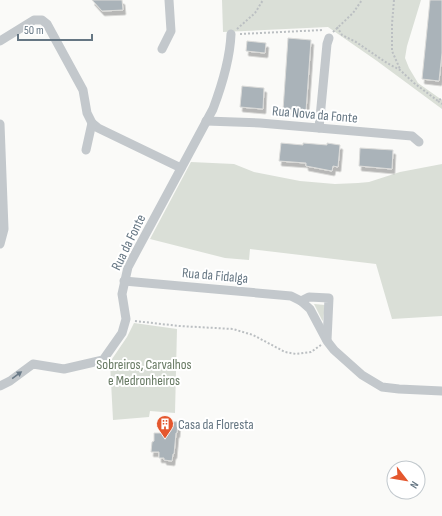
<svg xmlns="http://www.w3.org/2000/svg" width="442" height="516" font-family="'Sofia Sans Condensed',sans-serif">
<defs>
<filter id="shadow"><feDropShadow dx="2.5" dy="4.5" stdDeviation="0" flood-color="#0004"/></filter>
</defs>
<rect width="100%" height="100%" fill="#fafaf8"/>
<g fill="#dadfd7">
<path d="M222,0H421L407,46L405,58L409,68L418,83L442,100V109L377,61L328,27L223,32Z"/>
<path d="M191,162L234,164L254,172L300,181L335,184L358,183L369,182L400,172L442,164V316L392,319L376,264L250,249L249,260L225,258L150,239Z"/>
<path d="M314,304L325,305L323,321L322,320Z"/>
<path d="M134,323L177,329L175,413L150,411L149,417L113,420L110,362L127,337Z"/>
</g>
<g fill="#aab3b9" stroke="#dcdcda" filter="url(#shadow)">
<path d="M92,0H122L123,10L102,11Z"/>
<path d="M430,0H442V53L439,81L422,79Z"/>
<path d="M288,38L311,40L306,111L283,110Z"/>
<path d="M247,41L266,43L265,53L246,51Z"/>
<path d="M242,86L264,88L263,109L240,107Z"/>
<path d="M281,143L303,145V143L327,145V143L340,145L338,167L333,166L332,171L306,166V163L279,161Z"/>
<path d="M360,148L393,150L392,169L359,166Z"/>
<path d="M168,421L178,422L177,433H176L174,454H173L172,461L164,460V458H159V452H151L152,442L154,441V433H168Z"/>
</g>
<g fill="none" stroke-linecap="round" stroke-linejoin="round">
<g stroke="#bbbfc2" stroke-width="2" stroke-dasharray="2 2" stroke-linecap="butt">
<path d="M394,0L392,24V51L400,69"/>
<path d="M337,27L342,35L356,42L387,63L400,70L414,83L438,101L442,98"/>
<path d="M237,29L255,13L263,0"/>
<path d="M333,32L353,13L362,0"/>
<path d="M240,34L323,30"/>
<path d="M438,101L442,104"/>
<path d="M135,321L179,326L233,329L253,335L285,352L296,354L311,352L321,345"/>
</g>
<g stroke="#c3c8cc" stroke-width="9">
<path d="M0,41L34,20H42L47,24L83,90L87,113L92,123L98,128L181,168"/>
<path d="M162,49L171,31L169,0"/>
<path d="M206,121L260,123L412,136L419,142"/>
<path d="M0,124L4,229L0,244"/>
<path d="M319,128L327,44L329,38"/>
<path d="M86,150L92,123"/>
<path d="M124,281L291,296L301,301L310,309L327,341L334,350L362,375L382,387L399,389L442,391"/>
<path d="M301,301L309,297L329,298L327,340"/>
<path d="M0,386L10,381L33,364L64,369L103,360L122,333L126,319L122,294L128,267L213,109C222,85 230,60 231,34"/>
</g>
</g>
<defs><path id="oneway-solid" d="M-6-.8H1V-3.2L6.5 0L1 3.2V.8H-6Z"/></defs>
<use fill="#6a7a87" href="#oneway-solid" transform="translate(17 375) rotate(-36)"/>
<defs>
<symbol id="building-pin" viewBox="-11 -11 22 30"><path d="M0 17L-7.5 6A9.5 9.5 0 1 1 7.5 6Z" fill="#e4572e" stroke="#fff"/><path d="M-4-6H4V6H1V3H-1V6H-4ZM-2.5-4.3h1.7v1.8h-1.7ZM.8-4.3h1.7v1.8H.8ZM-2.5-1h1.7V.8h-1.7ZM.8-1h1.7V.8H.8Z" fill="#fff"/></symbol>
</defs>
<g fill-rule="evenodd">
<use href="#building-pin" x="155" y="414" width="20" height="27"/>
</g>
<g text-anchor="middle" stroke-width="4" stroke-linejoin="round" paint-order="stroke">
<g font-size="14" fill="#657683" stroke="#fff">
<text transform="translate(315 114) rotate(5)" y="5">Rua Nova da Fonte</text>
<text transform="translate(128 242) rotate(-64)" y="5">Rua da Fonte</text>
<text transform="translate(215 275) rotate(5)" y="5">Rua da Fidalga</text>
</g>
<g font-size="14" fill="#687a64" stroke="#fff">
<text x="144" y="369">Sobreiros, Carvalhos<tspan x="144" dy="16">e Medronheiros</tspan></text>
</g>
<g font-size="14" fill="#657683" stroke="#fff" text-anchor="start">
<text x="178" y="429">Casa da Floresta</text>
</g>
</g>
<g transform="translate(406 480) rotate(121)"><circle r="19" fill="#ffffff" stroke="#c1c8cd"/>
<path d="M0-3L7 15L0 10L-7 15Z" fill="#e4572e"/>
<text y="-6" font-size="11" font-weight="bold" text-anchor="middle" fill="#657683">N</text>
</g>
<path d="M18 34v6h74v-6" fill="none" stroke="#657683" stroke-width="2"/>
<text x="24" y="34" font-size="12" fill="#657683" stroke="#ffffff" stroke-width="3" paint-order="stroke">50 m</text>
</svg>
